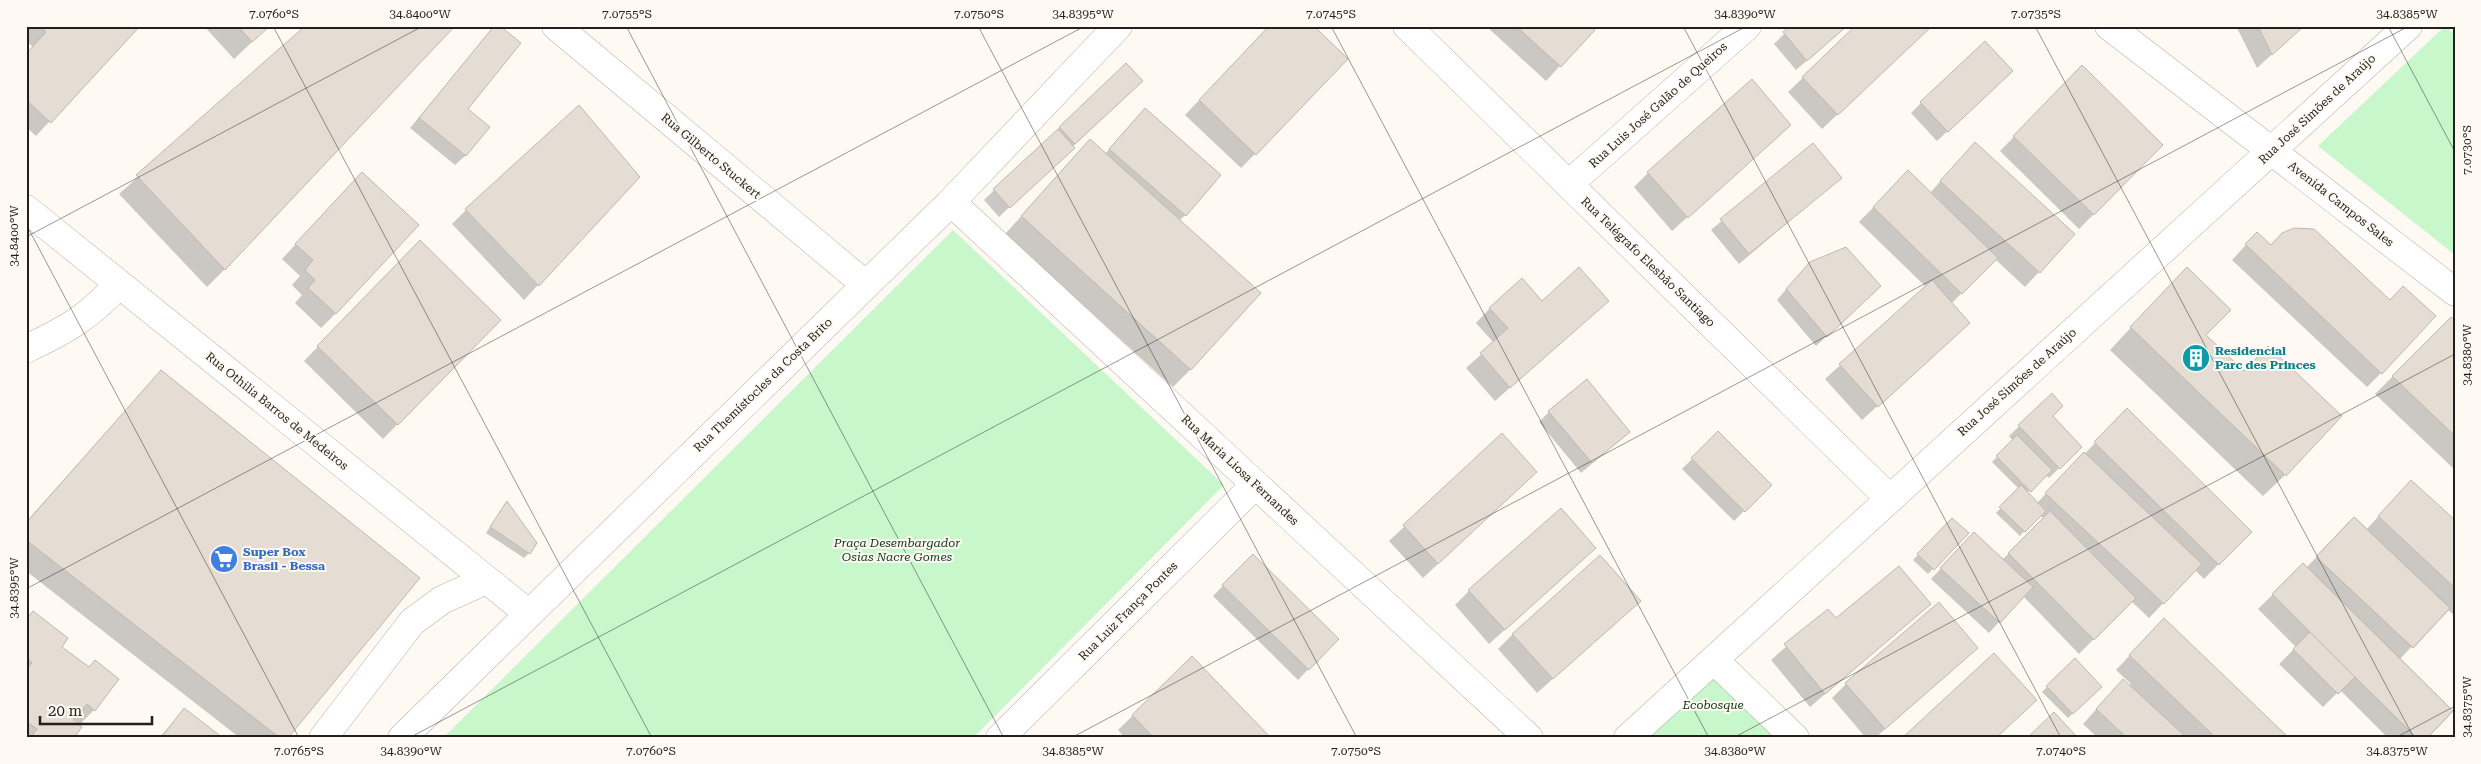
<svg xmlns="http://www.w3.org/2000/svg" width="2481" height="764" font-family="'Roboto Serif',serif">
<rect width="100%" height="100%" fill="#fef9f3"/>
<g fill="#c7f7ca">
<path d="M2445,26L2455,35V255L2318,146Z"/>
<path d="M953,230L1224,485L973,738H443Z"/>
<path d="M1714,660L1795,738H1628Z"/>
</g>
<g fill="#0003" fill-rule="evenodd">
<path d="M26,26H138L36,136L26,127V54L33,47L26,41Z"/>
<path d="M204,26H269L234,59Z"/>
<path d="M307,26L225,269L207,287L119,194Z"/>
<path d="M495,26L466,109V155L455,165L410,128Z"/>
<path d="M1270,26L1255,154L1241,168L1185,115Z"/>
<path d="M1486,26H1589L1593,30L1546,81Z"/>
<path d="M1792,26H1847L1796,70L1774,44Z"/>
<path d="M1857,26H1931L1822,129L1788,92Z"/>
<path d="M2236,26H2303L2257,68Z"/>
<path d="M2082,67L2162,145L2079,229L2000,151Z"/>
<path d="M2001,81L1937,141L1911,113L1921,103Z"/>
<path d="M1131,91L999,217L984,200L1060,127Z"/>
<path d="M1145,109L1185,215L1179,221L1191,369L1173,387L1005,234L1090,141L1105,154Z"/>
<path d="M1790,125L1672,231L1634,187L1648,173Z"/>
<path d="M1812,144L1840,178L1739,264L1711,230Z"/>
<path d="M1961,158L2074,234L2025,287L1995,259L1951,304L1954,337L1862,420L1825,379L1926,287L1859,222L1908,172L1930,193Z"/>
<path d="M348,188L336,313L321,328L295,303L302,295L292,285L300,276L282,259Z"/>
<path d="M466,210L538,285L524,300L452,224Z"/>
<path d="M2257,233L2381,373L2367,387L2232,260Z"/>
<path d="M420,242L499,320L383,439L304,361Z"/>
<path d="M1800,274L1869,297L1816,346L1777,300Z"/>
<path d="M2166,290L2204,336L2285,475L2263,496L2110,350Z"/>
<path d="M1607,301L1495,401L1466,368L1494,343L1476,323L1490,308L1541,303Z"/>
<path d="M2451,319L2455,322V470L2375,394Z"/>
<path d="M161,371L287,738H240L26,571V522Z"/>
<path d="M2051,395V416L2081,447L2049,478L2046,475L2027,493L2037,503L2127,410L2250,532L2204,579L2195,570L2149,618L2131,601L2079,654L2023,596L1989,633L1931,579L1964,544L2002,560L2044,519L2040,515L2020,536L1996,513L2019,489L1992,462L2013,441L2009,436Z"/>
<path d="M1549,412L1629,432L1581,473L1539,422Z"/>
<path d="M1718,433L1770,485L1734,521L1682,469Z"/>
<path d="M1502,435L1521,486L1423,578L1389,541Z"/>
<path d="M2397,496L2455,522V616L2447,609L2399,660L2425,738H2388L2340,690L2323,707L2279,664L2296,647L2258,609L2303,565L2306,568L2340,533L2366,530Z"/>
<path d="M507,502L529,553L524,558L486,533Z"/>
<path d="M1952,519L1967,533L1928,574L1913,560Z"/>
<path d="M1595,548L1489,644L1455,605L1469,591Z"/>
<path d="M1253,555L1337,639L1298,680L1213,596Z"/>
<path d="M1930,604L1810,707L1771,660L1828,610L1836,620Z"/>
<path d="M1624,615L1537,693L1498,649L1513,634Z"/>
<path d="M26,620L88,668L117,679L94,710L78,726L72,738H26ZM73,719L79,724L78,725L71,721Z"/>
<path d="M2150,634L2287,738H2098L2083,724L2109,695L2131,684L2116,670Z"/>
<path d="M1977,648L1875,738H1866L1832,698L1846,684Z"/>
<path d="M1192,658L1270,738H1125L1118,730Z"/>
<path d="M2075,660L2100,687L2068,718L2042,692Z"/>
<path d="M184,710L220,738H159Z"/>
</g>
<g fill="#e5ddd3" stroke="#c0b8af">
<path d="M40,26H140L51,123L26,100V54L46,32Z"/>
<path d="M238,26H270L252,42Z"/>
<path d="M305,26H455L225,270L136,175Z"/>
<path d="M494,26H500L521,43L468,109L490,127L466,156L419,118Z"/>
<path d="M1269,26H1314L1348,59L1256,155L1199,100Z"/>
<path d="M1516,26H1591L1595,30L1561,67Z"/>
<path d="M1790,26H1847L1807,61L1783,32Z"/>
<path d="M1855,26H1932L1838,115L1802,77Z"/>
<path d="M2258,26H2304L2272,55Z"/>
<path d="M1985,41L2013,71L1948,132L1920,102Z"/>
<path d="M1126,63L1143,81L1075,144L1059,127Z"/>
<path d="M2082,65L2163,145L2094,215L2013,136Z"/>
<path d="M1752,79L1791,125L1688,218L1647,172Z"/>
<path d="M579,105L640,177L539,286L465,209Z"/>
<path d="M1145,108L1221,175L1186,216L1109,149Z"/>
<path d="M1058,129L1075,148L1010,208L993,189Z"/>
<path d="M1090,139L1261,293L1191,370L1021,216Z"/>
<path d="M1975,142L2075,234L2040,273L1940,181Z"/>
<path d="M1813,143L1842,178L1749,254L1720,219Z"/>
<path d="M1908,170L1998,258L1962,294L1873,207Z"/>
<path d="M362,172L419,225L336,314L308,288L315,280L305,270L313,260L295,244Z"/>
<path d="M2294,228L2314,229L2390,300L2403,286L2436,316L2382,374L2245,244L2257,232L2271,245L2282,233Z"/>
<path d="M420,240L501,320L398,425L317,346Z"/>
<path d="M1846,247L1881,286L1827,337L1786,289L1810,262Z"/>
<path d="M1579,267L1609,301L1510,388L1480,353L1508,328L1489,308L1522,278L1542,301Z"/>
<path d="M2187,267L2231,310L2206,335L2244,371L2268,346L2342,416L2286,476L2130,327Z"/>
<path d="M1932,280L1970,323L1878,407L1839,364Z"/>
<path d="M2451,317L2455,320V436L2392,376Z"/>
<path d="M161,370L420,578L288,738H280L26,540V523Z"/>
<path d="M1587,379L1630,432L1592,463L1548,411Z"/>
<path d="M2052,393L2063,406L2053,416L2082,447L2060,469L2018,425Z"/>
<path d="M2127,408L2252,532L2219,565L2094,442Z"/>
<path d="M1718,431L1772,485L1745,512L1691,458Z"/>
<path d="M1502,433L1537,472L1438,564L1403,525Z"/>
<path d="M2017,435L2052,470L2031,492L1996,456Z"/>
<path d="M2084,452L2202,564L2164,604L2045,493Z"/>
<path d="M2411,480L2455,520V588L2378,516Z"/>
<path d="M2021,485L2046,511L2025,532L1999,507Z"/>
<path d="M507,501L537,543L530,554L490,527Z"/>
<path d="M1561,508L1596,548L1505,630L1468,590Z"/>
<path d="M2050,511L2136,598L2094,640L2008,553Z"/>
<path d="M2354,517L2450,608L2413,648L2316,557Z"/>
<path d="M2354,517L2450,608L2413,648L2316,557Z"/>
<path d="M1952,518L1969,533L1934,570L1917,554Z"/>
<path d="M1974,532L2033,587L2000,623L1940,568Z"/>
<path d="M1253,554L1339,639L1309,670L1222,585Z"/>
<path d="M1600,555L1641,601L1553,679L1512,634Z"/>
<path d="M2303,563L2453,711L2427,738H2417L2272,594Z"/>
<path d="M2303,563L2453,711L2427,738H2417L2355,677L2338,694L2293,649L2310,632L2272,594Z"/>
<path d="M1899,566L1931,604L1825,694L1784,644L1828,609L1836,618Z"/>
<path d="M1939,602L1978,648L1885,729L1845,683Z"/>
<path d="M33,611L68,638L62,647L89,667L95,660L119,679L95,711L87,704L73,720L82,727L74,738L31,737L37,729L26,721V670L32,663L26,656V619Z"/>
<path d="M2164,618L2289,738H2216L2129,655Z"/>
<path d="M2310,632L2355,677L2338,694L2293,649Z"/>
<path d="M1994,653L2037,700L1996,738H1902Z"/>
<path d="M1192,656L1271,738H1154L1132,715Z"/>
<path d="M2075,658L2102,687L2073,714L2046,686Z"/>
<path d="M2123,679L2187,738H2127L2096,709Z"/>
<path d="M184,708L223,738H161Z"/>
<path d="M2054,712L2078,738H2027Z"/>
</g>
<g fill="none" stroke-linecap="round" stroke-linejoin="round">
<defs>
<g id="minor">
<path d="M556,26L866,285"/>
<path d="M1407,26L1889,498"/>
<path d="M2109,26L2455,292"/>
<path d="M1569,184L1747,26"/>
<path d="M951,202L1529,738"/>
<path d="M26,209L528,613"/>
<path d="M26,349C66,330 89,317 119,284"/>
<path d="M1714,660L1795,738"/>
<path d="M323,738L412,622L442,600L486,580"/>
<path d="M402,738L951,202L1118,26"/>
<path d="M1000,738L1255,485"/>
<path d="M1628,738L2408,26"/>
</g>
</defs>
<use href="#minor" stroke="#bab2a9" stroke-width="29"/>
<use href="#minor" stroke="#fff" stroke-width="28"/>
</g>
<path fill="none" stroke="#221f1c" stroke-width="1" stroke-opacity="0.45" d="M273,26L652,738M626,26L1004,738M978,26L1357,738M1331,26L1709,738M1683,26L2061,738M2035,26L2414,738M2388,26L2455,152M26,224L299,738M26,237L423,26M26,589L1085,26M409,738L1747,26M1071,738L2409,26M1733,738L2455,354M2395,738L2455,706"/>
<defs>
<symbol id="building-disc" viewBox="-11 -11 22 22"><circle r="9.5" fill="#0f9aa8" stroke="#fef9f3"/><path d="M-4-6H4V6H1V3H-1V6H-4ZM-2.5-4.3h1.7v1.8h-1.7ZM.8-4.3h1.7v1.8H.8ZM-2.5-1h1.7V.8h-1.7ZM.8-1h1.7V.8H.8Z" fill="#fff"/></symbol>
<symbol id="supermarket-disc" viewBox="-11 -11 22 22"><circle r="9.5" fill="#3f7fe0" stroke="#fef9f3"/><path d="M-6-5.5h2.5l.6 2H6L4.5 2H-2.5L-4.4-4H-6ZM-1.5 3.2a1.3 1.3 0 1 0 .1 0ZM3 3.2a1.3 1.3 0 1 0 .1 0Z" fill="#fff"/></symbol>
</defs>
<g fill-rule="evenodd">
<use href="#building-disc" x="2180" y="342" width="32" height="32"/>
<use href="#supermarket-disc" x="208" y="543" width="32" height="32"/>
</g>
<g text-anchor="middle" stroke-width="4" stroke-linejoin="round" paint-order="stroke">
<g font-size="12" fill="#221f1c" stroke="#fef9f3">
<text transform="translate(1658 105) rotate(-42)" y="4">Rua Luis José Galão de Queiros</text>
<text transform="translate(2317 109) rotate(-43)" y="4">Rua José Simões de Araújo</text>
<text transform="translate(711 156) rotate(40)" y="4">Rua Gilberto Stuckert</text>
<text transform="translate(2341 204) rotate(38)" y="4">Avenida Campos Sales</text>
<text transform="translate(1648 262) rotate(44)" y="4">Rua Telégrafo Elesbão Santiago</text>
<text transform="translate(2017 382) rotate(-42)" y="4">Rua José Simões de Araújo</text>
<text transform="translate(763 385) rotate(-44)" y="4">Rua Themístocles da Costa Brito</text>
<text transform="translate(277 411) rotate(39)" y="4">Rua Othilia Barros de Medeiros</text>
<text transform="translate(1240 470) rotate(43)" y="4">Rua Maria Liosa Fernandes</text>
<text transform="translate(1128 611) rotate(-45)" y="4">Rua Luiz França Pontes</text>
</g>
<g font-size="12" font-weight="bold" fill="#0d838f" stroke="#fef9f3" text-anchor="start">
<text x="2215" y="355">Residencial<tspan x="2215" dy="14">Parc des Princes</tspan></text>
</g>
<g font-size="12" font-style="italic" fill="#0f3516" stroke="#fef9f3">
<text x="897" y="547">Praça Desembargador<tspan x="897" dy="14">Osias Nacre Gomes</tspan></text>
<text x="1713" y="709">Ecobosque</text>
</g>
<g font-size="12" font-weight="bold" fill="#366cbe" stroke="#fef9f3" text-anchor="start">
<text x="243" y="556">Super Box<tspan x="243" dy="14">Brasil - Bessa</tspan></text>
</g>
</g>
<rect width="2481" height="764" fill="none" stroke="#fef9f3" stroke-width="55"/>
<path d="M40 716v8h112v-8" fill="none" stroke="#221f1c" stroke-width="2.5"/>
<text x="48" y="716" font-size="15" fill="#221f1c" stroke="#fef9f3" stroke-width="4" paint-order="stroke">20 m</text>
<rect x="28" y="28" width="2426" height="708" fill="none" stroke="#221f1c" stroke-width="2"/>
<g font-size="12" text-anchor="middle" fill="#221f1c">
<text x="274" y="18">7.0760°S</text>
<text x="420" y="18">34.8400°W</text>
<text x="627" y="18">7.0755°S</text>
<text x="979" y="18">7.0750°S</text>
<text x="1083" y="18">34.8395°W</text>
<text x="1331" y="18">7.0745°S</text>
<text x="1745" y="18">34.8390°W</text>
<text x="2036" y="18">7.0735°S</text>
<text x="2407" y="18">34.8385°W</text>
<text transform="translate(2467 150) rotate(-90)" y="4">7.0730°S</text>
<text transform="translate(14 236) rotate(-90)" y="4">34.8400°W</text>
<text transform="translate(2467 355) rotate(-90)" y="4">34.8380°W</text>
<text transform="translate(14 588) rotate(-90)" y="4">34.8395°W</text>
<text transform="translate(2467 707) rotate(-90)" y="4">34.8375°W</text>
<text x="299" y="755">7.0765°S</text>
<text x="411" y="755">34.8390°W</text>
<text x="651" y="755">7.0760°S</text>
<text x="1073" y="755">34.8385°W</text>
<text x="1356" y="755">7.0750°S</text>
<text x="1735" y="755">34.8380°W</text>
<text x="2061" y="755">7.0740°S</text>
<text x="2397" y="755">34.8375°W</text>
</g>
</svg>
